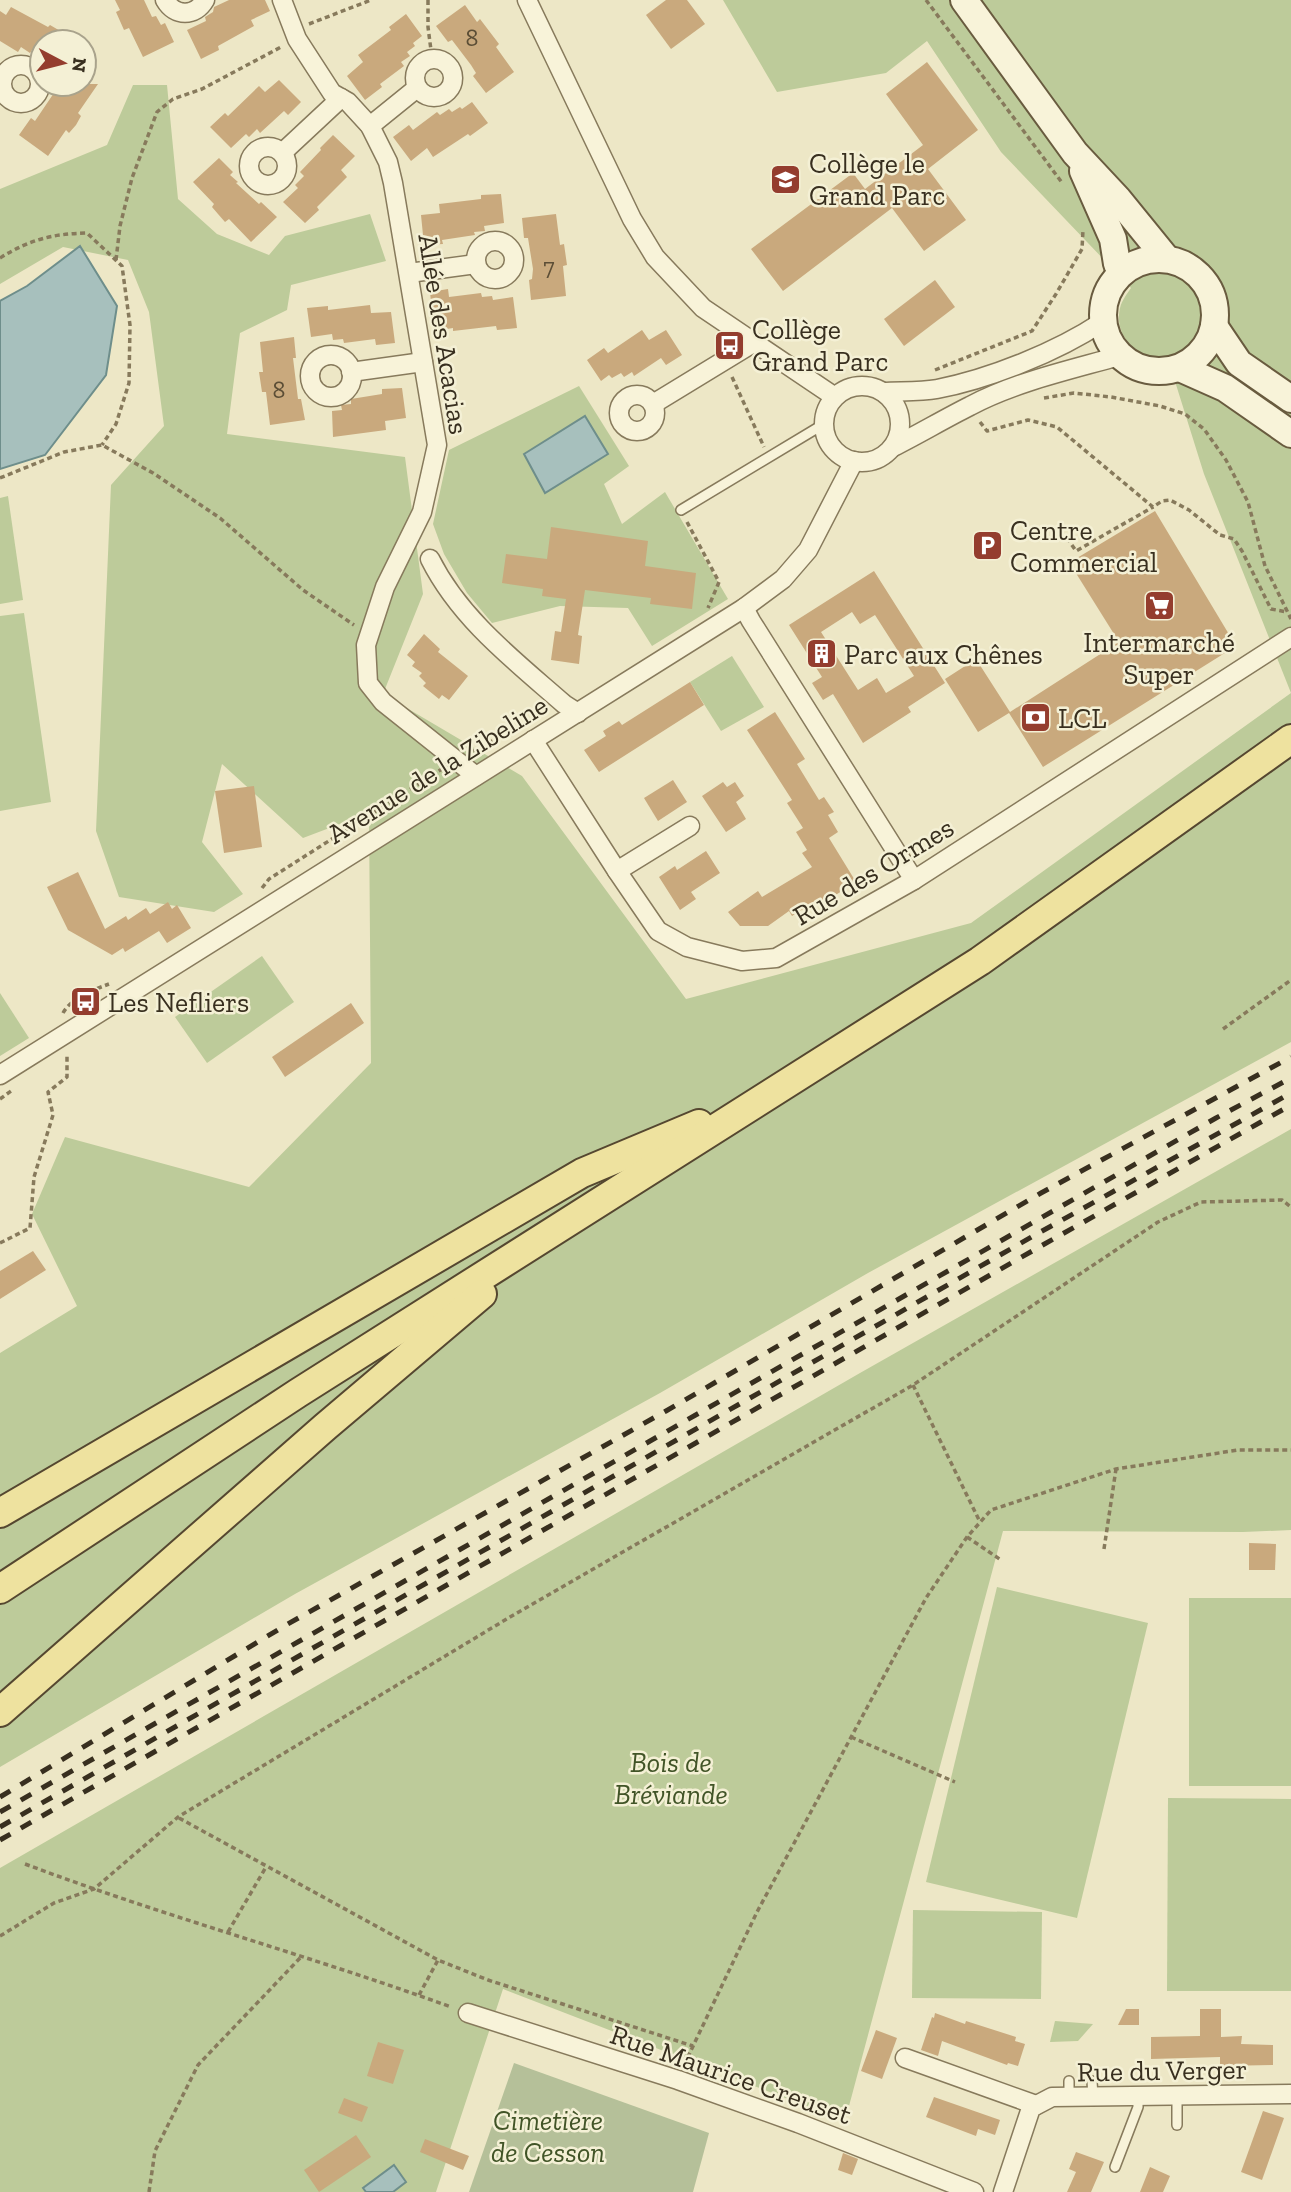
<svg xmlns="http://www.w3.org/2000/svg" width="1291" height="2192" font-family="'Zilla Slab',serif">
<rect width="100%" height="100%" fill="#ede7c6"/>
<g fill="#bdcb9a">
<path d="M723,0H1291V1042L868,1273L660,1393L295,1594L0,1767V1353L77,1306L32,1214L65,1137L249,1187L371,1063L369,813L303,838L222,764L202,842L243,894L214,912L119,897L96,831L111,485L164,426L149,312L128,260L63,247L0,284V189L107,145L133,85H167L178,199L217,234L269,255L285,236L370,214L386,261L291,285L287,310L240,333L227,434L405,457L423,594L383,694L522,776L686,999L971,923L1291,693L1204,474L1168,359C1140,361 1113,338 1120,308C1122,300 1127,294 1131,288L1001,152L927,41L886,73L777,92Z"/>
<path d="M579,386L629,466L604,484L622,524L665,492L728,599L652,646L628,608L560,606L492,623L467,593L444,554L433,524L449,450Z"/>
<path d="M8,496L23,600L0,604V498Z"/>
<path d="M24,613L51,802L0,811V616Z"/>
<path d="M732,656L764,707L721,731L690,682Z"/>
<path d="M262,956L294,1002L207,1063L175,1017Z"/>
<path d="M0,993L29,1038L0,1056Z"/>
<path d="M1291,1129V1530L1243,1532L1003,1531L845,2121L503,1989L436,2192H0V1868L860,1373Z"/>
<path d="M997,1587L1148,1623L1077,1918L926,1882Z"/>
<rect x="1189" y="1598" width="102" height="188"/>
<path d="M1168,1798L1291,1799V1991H1167Z"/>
<path d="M913,1910L1042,1912L1041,1999L912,1998Z"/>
<path d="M1055,2021L1093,2024L1078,2041L1050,2042Z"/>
</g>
<path fill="#b5c099" d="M514,2063L709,2133L693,2192H469Z"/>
<g fill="#a7c0bd" stroke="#6e8e8b" stroke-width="2">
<path d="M80,246L117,306L106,375L45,455L0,469V301L27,286Z"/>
<path d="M585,416L608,454L545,493L524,454Z"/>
<path d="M394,2165L406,2182L393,2192H366L363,2188Z"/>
</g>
<g fill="#c9a97d" fill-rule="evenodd">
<path d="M115,0H144L152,17L156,16L161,25L165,23L174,42L143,57L129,28L124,30L116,12L120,10Z"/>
<path d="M229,0H265L270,11L251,20L254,26L218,46L219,50L201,59L187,30L206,21L205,17L213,12L214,7Z"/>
<path d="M666,0H687L705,24L671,49L646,15Z"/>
<path d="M465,5L477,22L480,19L499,44L496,47L514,72L486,93L473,76L476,73L471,65L452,40L448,42L436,26Z"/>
<path d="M11,7L48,27L50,25L79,42H42V56L32,50L30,53L21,47L18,52L0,41V11L6,15Z"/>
<path d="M406,14L422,36L413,43L415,46L407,52L410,56L401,62L404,66L380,84L382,87L365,100L347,76L363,62L358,55L391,30L389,27Z"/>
<path d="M927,62L978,130L928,169L966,220L924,251L892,208L783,291L751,249L853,173L865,189L923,145L886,94Z"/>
<path d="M279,80L301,102L288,115L284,111L260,133L257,129L249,137L246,134L231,148L210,127L225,113L228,116L259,86L265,92Z"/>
<path d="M60,84H98L78,113L81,116L76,125L69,133L66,130L48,156L19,135L31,118L35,121Z"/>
<path d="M472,102L488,123L470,136L468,134L433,157L427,148L411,161L393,137L409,125L413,130L437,112L440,115L449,109L452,112L460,107L462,109Z"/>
<path d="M333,135L355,156L341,170L347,177L317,207L319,210L305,223L283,202L298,188L295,185L304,176L300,172L321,150L320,148Z"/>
<path d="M219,158L233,172L230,175L238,182L236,183L259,204L261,202L277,217L251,242L229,219L225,222L218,214L212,207L214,204L193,182Z"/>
<path d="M501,194L504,223L484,226L485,231L474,232L475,235L442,240L443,244L424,245L421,215L440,213L439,204L481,199V195Z"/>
<path d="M556,214L560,245L564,244L567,265L563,266L566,296L531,300L529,280L532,279L533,269L528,238H524L522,218Z"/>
<path d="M935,280L955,307L904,346L884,319Z"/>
<path d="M448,289L449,297L481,293L482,297L492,296L493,300L513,297L517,328L497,330L496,326L453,331V328L434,331L430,292Z"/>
<path d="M370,305L371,313L391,312L395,343L376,345L375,339L344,343L343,339L333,340L332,334L311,337L307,308L328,306V310Z"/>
<path d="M642,330L649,340L666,330L682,355L666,365L661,358L634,376L632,372L624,377L621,373L612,378L609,375L601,381L587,360L604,348L608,353Z"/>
<path d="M294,337L296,358H293L298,399H301L305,420L270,425L266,392H262L259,372H263L260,342Z"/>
<path d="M402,388L406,418L385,421L386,430L333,437L332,411L342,410L341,405L351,404V399L382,394V389Z"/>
<path d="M1155,511L1236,646L1043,767L1009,713L978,732L945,679L976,659L1010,712L1119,642L1074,570L1082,565L1077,558Z"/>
<path d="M551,527L648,541L645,566L696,573L692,609L650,604L651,598L585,590L578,635L582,636L579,664L551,660L555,631L561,632L566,599L542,596L543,589L502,583L506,554L547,559Z"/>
<path d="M874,571L945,683L908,707L911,712L863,743L833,694L823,700L812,683L822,677L789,625ZM852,612L860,624L875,615L914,676L886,693L877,678L858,690L821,632Z"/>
<path d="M424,634L440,649L438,652L468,676L449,700L442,695L439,699L423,686L426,683L419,676L422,673L412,666L415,662L407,655Z"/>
<path d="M690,682L704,705L599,772L584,750L606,736L603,731L619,721L622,725Z"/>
<path d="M775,712L805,759L797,764L819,800L824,797L834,812L828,815L838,832L829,838L856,882L823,903L819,899L792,916L789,911L768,926H740L728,912L758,891L762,897L812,867L802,853L807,850L796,832L803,828L787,803L792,800L747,730Z"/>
<path d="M673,780L687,802L658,821L644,798Z"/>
<path d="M723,782L727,787L735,782L744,796L736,802L746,819L726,832L702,796Z"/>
<path d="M254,786L262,847L224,853L215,791Z"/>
<path d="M706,851L720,873L691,892L696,899L680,910L659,877L675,866L677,870Z"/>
<path d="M78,872L105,929L126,916L128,920L146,908L150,914L168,902L172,909L177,905L191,928L167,943L159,931L125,952L123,948L112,955L68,930L47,887Z"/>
<path d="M351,1003L364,1023L285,1077L272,1057Z"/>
<path d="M33,1251L46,1270L0,1299V1271Z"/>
<path d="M1249,1543L1276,1544L1275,1570H1249Z"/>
<path d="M1126,2009H1139V2025H1118Z"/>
<path d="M1200,2009H1221V2037L1242,2036L1241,2044L1273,2045V2065L1220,2066V2057L1151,2059V2037L1200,2036Z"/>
<path d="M935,2013L965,2024L966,2021L1016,2037L1015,2041L1025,2044L1018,2066L1008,2063L1007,2065L942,2041L938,2056L921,2050L932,2017L934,2018Z"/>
<path d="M876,2030L897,2038L882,2079L861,2071Z"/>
<path d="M378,2042L404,2050L393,2084L367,2076Z"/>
<path d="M934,2097L1000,2120L995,2135L978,2129L976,2136L926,2117Z"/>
<path d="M344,2098L368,2107L362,2122L338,2113Z"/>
<path d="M1263,2111L1284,2118L1262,2180L1241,2172Z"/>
<path d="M356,2135L371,2157L319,2192L304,2170Z"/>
<path d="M425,2139L469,2156L463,2170L420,2152Z"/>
<path d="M1076,2152L1104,2162L1091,2192H1067L1076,2172L1069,2169Z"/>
<path d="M843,2153L858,2159L852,2175L838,2170Z"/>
<path d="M1150,2167L1170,2176L1163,2192H1140Z"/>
</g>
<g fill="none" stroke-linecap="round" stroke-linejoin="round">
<defs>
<g id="service">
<path d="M681,510L824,424"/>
<path d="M1069,2081V2097"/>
<path d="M1092,2081L1093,2097"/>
<path d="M1177,2096V2125"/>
<path d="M1115,2167L1138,2107V2096"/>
</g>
<g id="minor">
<path d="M165,0C175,17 195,17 205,0"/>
<path d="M282,0L297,39L332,93L348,102L370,126L388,162L393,183L437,445L422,512L385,587L366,645L368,683L383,702L476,776"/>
<path d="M527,0L632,219L655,257L703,308L835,397"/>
<circle cx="434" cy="78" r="19"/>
<circle cx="21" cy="84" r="19"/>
<path d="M370,126L417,88"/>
<circle cx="268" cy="166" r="19"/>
<path d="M282,153L341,98"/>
<circle cx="495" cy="260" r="19"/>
<path d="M409,273L476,264"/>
<circle cx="331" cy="376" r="21"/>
<path d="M351,372L423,362"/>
<circle cx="862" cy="424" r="38"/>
<path d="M883,392C900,391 920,392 937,389C989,379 1057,352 1102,322"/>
<circle cx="637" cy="413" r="18"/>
<path d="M653,404L753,343"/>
<path d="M893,447C919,434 944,419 970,406C1015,382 1070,370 1119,356"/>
<path d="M430,559C460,619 515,661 564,704L578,713"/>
<path d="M744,608L751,621L914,880"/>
<path d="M533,740L617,871L658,931L687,947L742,961L776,958L914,880L1291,637"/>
<path d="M617,871L690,826"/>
<path d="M0,1075L744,608L783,579L808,550L854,461"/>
<path d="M468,2013L678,2080L798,2123L974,2192"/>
<path d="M905,2058L1036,2105"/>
<path d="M1003,2192L1031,2108L1052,2097L1291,2094"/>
</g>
<g id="secondary">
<path d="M964,0L1075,153L1118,199L1166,258"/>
<path d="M1083,171L1113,239L1117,264L1123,270"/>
<circle cx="1159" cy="315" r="56"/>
<path d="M1214,326L1239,363L1291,399"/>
<path d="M1180,368L1225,388L1291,434"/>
</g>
<g id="primary">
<path d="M0,1513L582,1173L699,1124"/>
<path d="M0,1589L298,1393L980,961L1291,739"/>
<path d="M0,1712L325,1427L482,1294"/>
</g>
</defs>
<use href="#service" stroke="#877a5c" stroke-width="12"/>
<use href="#minor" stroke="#877a5c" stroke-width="21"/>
<use href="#secondary" stroke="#695b3f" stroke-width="30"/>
<use href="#primary" stroke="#554730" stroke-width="32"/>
<g stroke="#877a5c" stroke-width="3.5" stroke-dasharray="5 3.5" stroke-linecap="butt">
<path d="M428,0V27L432,58"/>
<path d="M926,0L1063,184"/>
<path d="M309,24L371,0"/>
<path d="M0,258C31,239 52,234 87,233L122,266L130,325L129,383L116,424L102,445"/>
<path d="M116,260L120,226L132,178L157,112L173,99L202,89L283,46"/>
<path d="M935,370L1032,331L1056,294L1082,249L1083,230"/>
<path d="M732,377L764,447"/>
<path d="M1044,398L1074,393L1111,397L1160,406L1185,414L1204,429L1226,460L1248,502L1265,566L1291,619"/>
<path d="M980,422L987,431L1028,420L1057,427L1153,507L1162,501L1170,500L1189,510L1220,535L1234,539L1242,551L1271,609L1287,612"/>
<path d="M0,478L64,452L102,445L153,473L220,518L303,590L354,625"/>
<path d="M687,522L719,582L708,608"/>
<path d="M1067,538L1076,551L1153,507"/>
<path d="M473,751L500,737"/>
<path d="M262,888L269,879L442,769"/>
<path d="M63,1013C71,998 93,990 109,984"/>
<path d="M1223,1029L1291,980"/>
<path d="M0,1099L11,1091"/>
<path d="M0,1243L30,1228L34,1177L53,1115L48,1092L67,1077V1054"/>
<path d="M913,1385L980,1522"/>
<path d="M967,1537L1001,1560"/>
<path d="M1104,1549L1116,1469"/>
<path d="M851,1737L955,1782"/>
<path d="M179,1818L438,1960L488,1980L693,2046"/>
<path d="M25,1864C166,1917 311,1956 451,2007"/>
<path d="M228,1932L266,1867"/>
<path d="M0,1936L54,1903L94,1889L178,1817L510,1617L913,1385L1158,1222L1201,1202L1282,1200L1291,1207"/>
<path d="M419,1995L438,1960"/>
<path d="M684,2065L757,1912L926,1598L967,1537L991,1510L1116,1469L1238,1450H1291"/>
<path d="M149,2192L155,2151L198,2065L301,1957"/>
</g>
<use href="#service" stroke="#f8f3d9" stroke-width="9"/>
<use href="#minor" stroke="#f8f3d9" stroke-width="18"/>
<use href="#secondary" stroke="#f8f3d9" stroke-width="26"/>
<use href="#primary" stroke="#eee29f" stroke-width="28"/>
<g stroke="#382f1f" stroke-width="5" stroke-dasharray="12 12" stroke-linecap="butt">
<path d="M0,1797L286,1625L666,1411L1041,1193L1291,1057"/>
<path d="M0,1812L1216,1118L1291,1078"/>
<path d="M0,1827L1035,1235L1291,1093"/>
<path d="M0,1840L1041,1246L1291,1105"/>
</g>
</g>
<defs>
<symbol id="school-square" viewBox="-11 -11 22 22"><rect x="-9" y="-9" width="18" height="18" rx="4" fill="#943d2e" stroke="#f4f0d5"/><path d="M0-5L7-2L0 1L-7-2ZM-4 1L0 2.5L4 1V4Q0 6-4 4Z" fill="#fff"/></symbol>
<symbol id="bus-square" viewBox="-11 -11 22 22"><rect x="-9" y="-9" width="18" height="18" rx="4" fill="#943d2e" stroke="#f4f0d5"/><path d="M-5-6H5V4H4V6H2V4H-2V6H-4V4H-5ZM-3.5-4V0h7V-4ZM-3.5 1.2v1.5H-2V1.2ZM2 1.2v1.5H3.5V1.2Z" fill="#fff"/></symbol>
<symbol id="parking-square" viewBox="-11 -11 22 22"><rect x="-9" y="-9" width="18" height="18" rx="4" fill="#943d2e" stroke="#f4f0d5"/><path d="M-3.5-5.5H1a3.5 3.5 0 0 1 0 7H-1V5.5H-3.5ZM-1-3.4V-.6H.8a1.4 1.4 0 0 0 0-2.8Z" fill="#fff"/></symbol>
<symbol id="supermarket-square" viewBox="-11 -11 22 22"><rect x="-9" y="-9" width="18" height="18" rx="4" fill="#943d2e" stroke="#f4f0d5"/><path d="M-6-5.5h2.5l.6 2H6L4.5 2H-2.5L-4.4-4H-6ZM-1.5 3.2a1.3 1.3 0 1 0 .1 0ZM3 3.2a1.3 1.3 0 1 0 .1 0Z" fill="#fff"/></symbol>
<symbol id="building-square" viewBox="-11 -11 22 22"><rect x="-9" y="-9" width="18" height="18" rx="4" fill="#943d2e" stroke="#f4f0d5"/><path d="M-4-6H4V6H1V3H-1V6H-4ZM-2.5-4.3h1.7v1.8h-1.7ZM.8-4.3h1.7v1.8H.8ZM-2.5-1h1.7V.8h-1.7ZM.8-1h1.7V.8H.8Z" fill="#fff"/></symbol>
<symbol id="bank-square" viewBox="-11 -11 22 22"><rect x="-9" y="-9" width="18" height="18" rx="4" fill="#943d2e" stroke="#f4f0d5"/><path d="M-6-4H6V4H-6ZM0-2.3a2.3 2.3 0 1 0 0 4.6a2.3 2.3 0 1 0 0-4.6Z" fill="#fff"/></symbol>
</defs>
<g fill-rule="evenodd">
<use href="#school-square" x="768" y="162" width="35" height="35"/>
<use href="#bus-square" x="712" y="328" width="35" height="35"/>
<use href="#parking-square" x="970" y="528" width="35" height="35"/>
<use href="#supermarket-square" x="1142" y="588" width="35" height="35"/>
<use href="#building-square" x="804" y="636" width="35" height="35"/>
<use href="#bank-square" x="1018" y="700" width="35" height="35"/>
<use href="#bus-square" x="68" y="984" width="35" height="35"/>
</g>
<g text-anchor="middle" stroke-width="5" stroke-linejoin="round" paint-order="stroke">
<g font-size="24" fill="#5c4e36">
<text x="472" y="46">8</text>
<text x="549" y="275">7</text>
<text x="279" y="398">8</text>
</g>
<g font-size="28" fill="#382f1f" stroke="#f4f0d5" text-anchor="start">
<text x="809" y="173">Collège le<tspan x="809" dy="32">Grand Parc</tspan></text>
<text x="752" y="339">Collège<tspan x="752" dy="32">Grand Parc</tspan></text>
<text x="1010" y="540">Centre<tspan x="1010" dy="32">Commercial</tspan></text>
<text x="1159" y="652" text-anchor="middle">Intermarché<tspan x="1159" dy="32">Super</tspan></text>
<text x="844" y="664">Parc aux Chênes</text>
<text x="1058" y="728">LCL</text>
<text x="108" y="1012">Les Nefliers</text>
</g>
<g font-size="28" fill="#382f1f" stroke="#f4f0d5">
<text transform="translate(444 334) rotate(81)" y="10">Allée des Acacias</text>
<text transform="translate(437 769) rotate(-32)" y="10">Avenue de la Zibeline</text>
<text transform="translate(873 871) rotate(-31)" y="10">Rue des Ormes</text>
<text transform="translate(1162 2070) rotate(-1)" y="10">Rue du Verger</text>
<text transform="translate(731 2074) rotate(19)" y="10">Rue Maurice Creuset</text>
</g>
<g font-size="28" font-style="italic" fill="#415427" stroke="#f4f0d5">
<text x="671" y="1772">Bois de<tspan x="671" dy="32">Bréviande</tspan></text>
<text x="548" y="2130">Cimetière<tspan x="548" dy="32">de Cesson</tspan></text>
</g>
</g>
<g transform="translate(63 63) rotate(97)"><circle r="33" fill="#f4f0d5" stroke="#a9a38c" stroke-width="2"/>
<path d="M0-5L12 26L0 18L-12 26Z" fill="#943d2e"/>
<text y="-10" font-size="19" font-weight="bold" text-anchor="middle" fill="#382f1f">N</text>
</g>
</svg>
